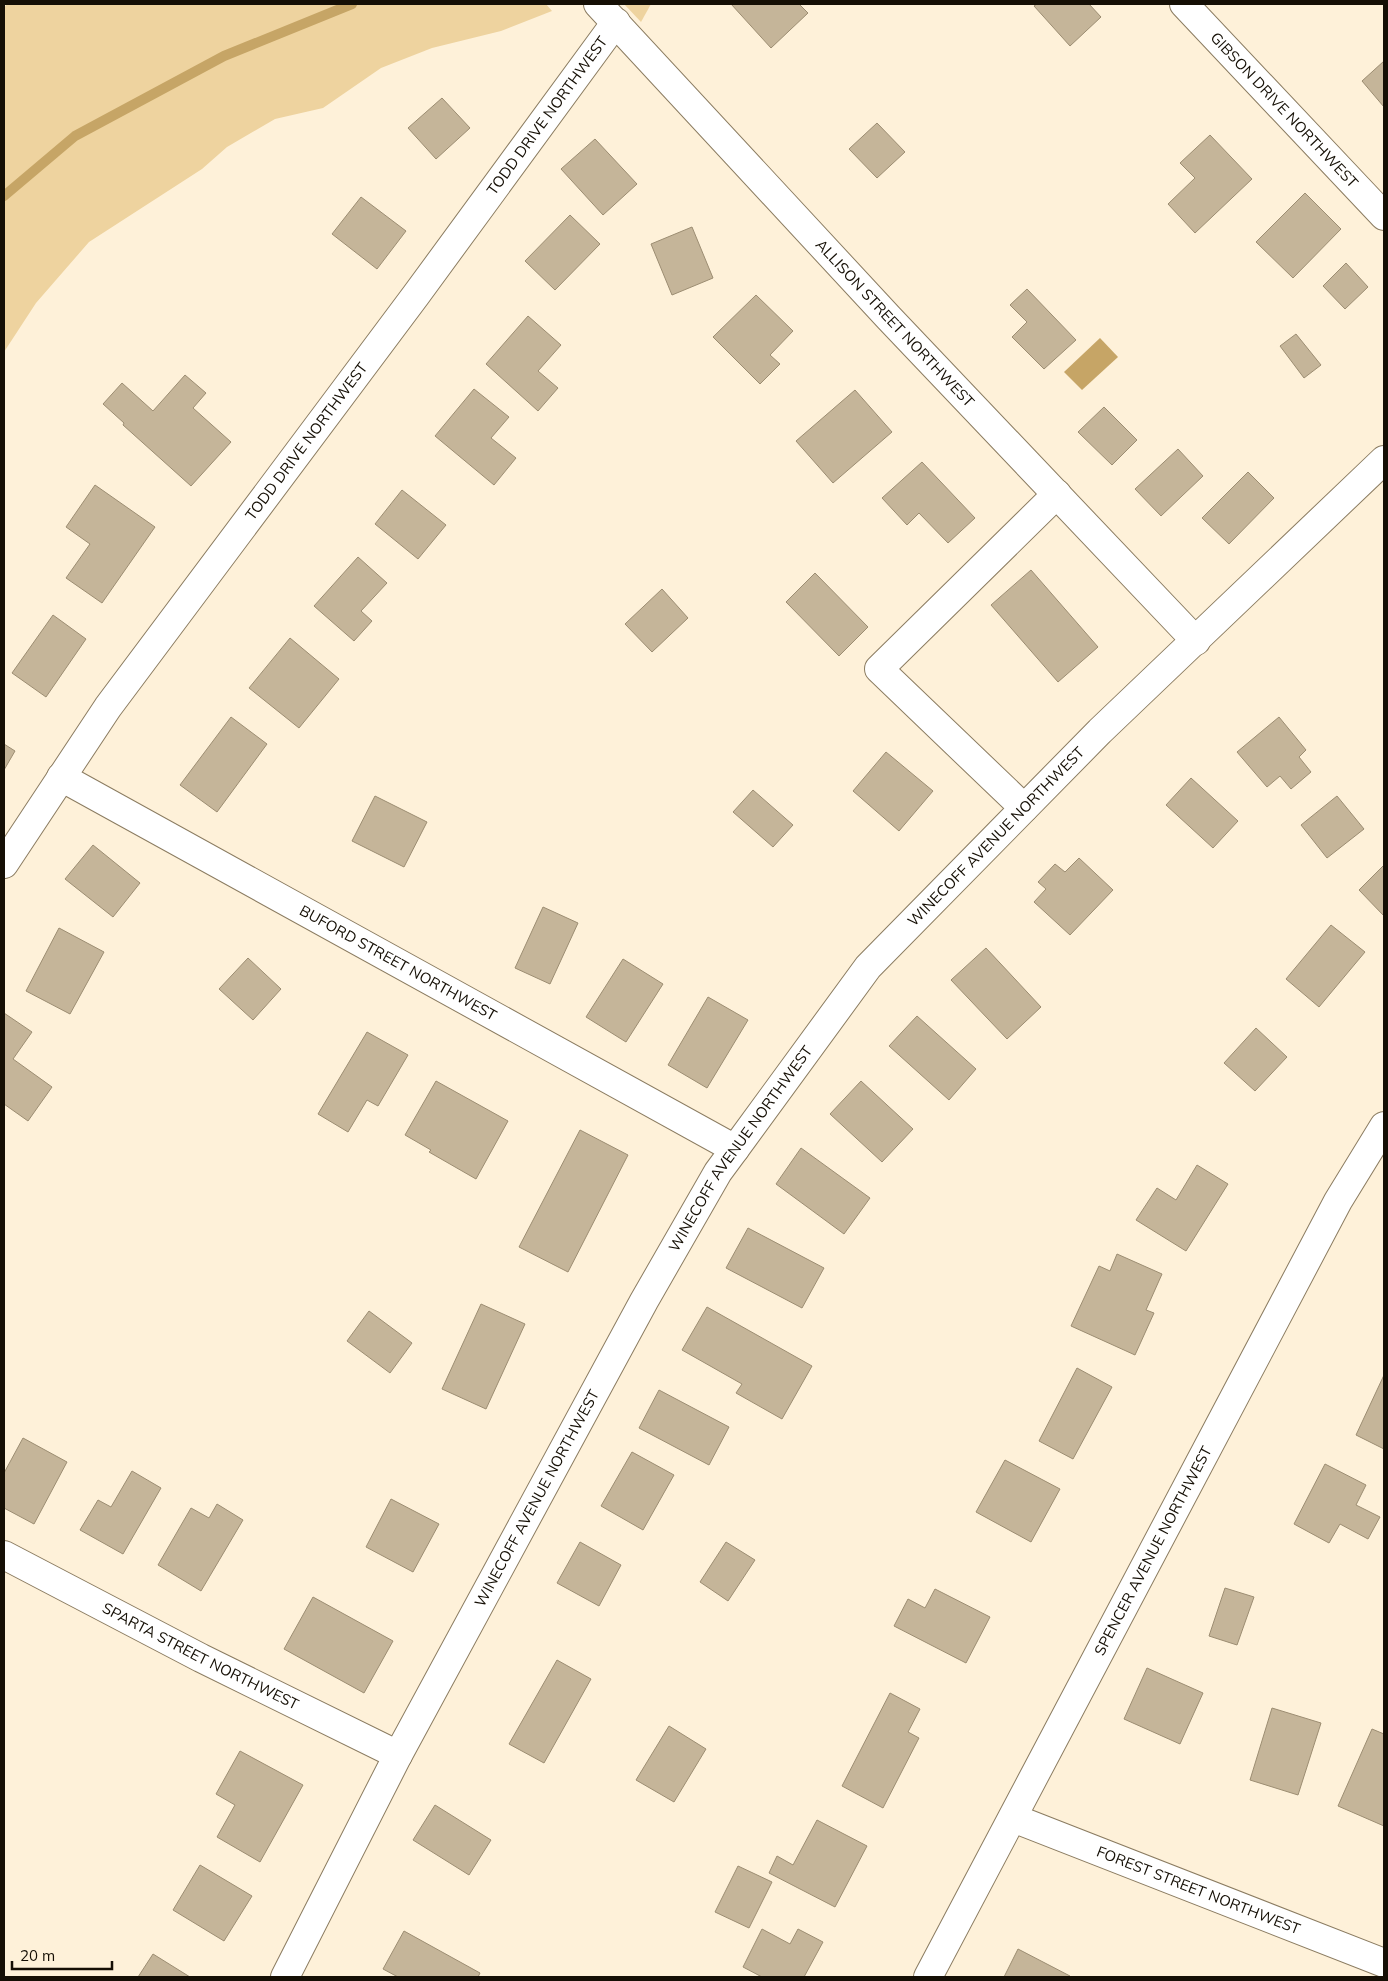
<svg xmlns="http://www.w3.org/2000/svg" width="1388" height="1981" font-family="Mulish,sans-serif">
<rect width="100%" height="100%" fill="#fef1d9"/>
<g fill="#eed39f">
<path d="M7,4H546L552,11L501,31L432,48L381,68L323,108L275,119L227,147L202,169L89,242L36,303L4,352V8Z"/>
<path d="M624,4H651L641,22Z"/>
</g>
<path fill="#c6a566" d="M1100,338L1118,357L1082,390L1064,372Z"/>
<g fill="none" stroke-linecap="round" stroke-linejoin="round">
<path stroke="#c6a566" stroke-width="10" d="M4,196L75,136L224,56L352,4"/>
</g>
<g fill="#c5b599" stroke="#9c8d72">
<path d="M731,4H799L808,13L771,48Z"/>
<path d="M1037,4H1089L1101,17L1070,46L1034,6Z"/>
<path d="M1384,61V107L1362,81Z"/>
<path d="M442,98L470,128L436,159L408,128Z"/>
<path d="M877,123L905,152L877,178L849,149Z"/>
<path d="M1210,135L1252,179L1195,233L1168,204L1195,178L1180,163Z"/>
<path d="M595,139L637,184L603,215L561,169Z"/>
<path d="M1305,193L1341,229L1293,278L1256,242Z"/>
<path d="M361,197L406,231L377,269L332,234Z"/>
<path d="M570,215L600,244L555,290L525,261Z"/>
<path d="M692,227L713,278L672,295L651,244Z"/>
<path d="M1346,263L1368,287L1345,309L1323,286Z"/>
<path d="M1027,289L1076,340L1044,369L1012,337L1027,322L1010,305Z"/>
<path d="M756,295L793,331L770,355L780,364L760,384L713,337Z"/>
<path d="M528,316L561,345L538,371L558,388L538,411L486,364Z"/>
<path d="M1296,334L1321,365L1304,378L1280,346Z"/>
<path d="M185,375L206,393L193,408L231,442L191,486L123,425L124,423L103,404L122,383L153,411Z"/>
<path d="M474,389L509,417L491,438L516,458L494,485L435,436Z"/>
<path d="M855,390L892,432L833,483L796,441Z"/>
<path d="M1104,407L1137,440L1112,465L1078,432Z"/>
<path d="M1178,449L1203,476L1161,516L1135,489Z"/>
<path d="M922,462L975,518L948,543L919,513L907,525L882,498Z"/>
<path d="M1248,472L1274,498L1229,544L1202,518Z"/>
<path d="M95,485L155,527L102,603L66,578L90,544L66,527Z"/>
<path d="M402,490L446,525L418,559L375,524Z"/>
<path d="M358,557L387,583L361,611L372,621L354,641L314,606Z"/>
<path d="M1031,570L1098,647L1058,682L991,605Z"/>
<path d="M815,573L868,627L839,656L786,602Z"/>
<path d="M662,589L688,618L652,652L625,624Z"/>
<path d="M53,615L86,639L46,697L12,673Z"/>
<path d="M290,638L339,679L299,728L249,688Z"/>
<path d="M231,717L267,744L217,812L180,785Z"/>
<path d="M1279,717L1306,750L1299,757L1311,772L1291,789L1280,776L1267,787L1237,752Z"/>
<path d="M4,744L15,751L4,770Z"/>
<path d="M886,752L933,791L899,831L853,791Z"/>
<path d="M1191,778L1238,821L1213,848L1166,805Z"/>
<path d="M753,790L793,825L773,847L733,812Z"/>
<path d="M375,796L427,822L404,867L352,841Z"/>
<path d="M1337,796L1364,829L1327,858L1301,825Z"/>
<path d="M93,845L140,883L113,917L65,879Z"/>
<path d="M1079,858L1113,890L1070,935L1034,902L1046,889L1038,882L1055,864L1065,872Z"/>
<path d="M1384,865V916L1359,890Z"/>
<path d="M543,907L578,923L550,984L515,968Z"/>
<path d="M1331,925L1365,952L1319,1007L1286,979Z"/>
<path d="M59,928L104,952L70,1014L26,991Z"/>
<path d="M986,948L1041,1007L1007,1039L951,980Z"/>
<path d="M248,958L281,989L253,1020L219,989Z"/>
<path d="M623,959L663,984L626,1042L586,1017Z"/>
<path d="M708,997L748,1020L707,1088L668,1065Z"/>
<path d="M4,1013L32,1032L13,1059L52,1087L28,1121L4,1104Z"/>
<path d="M917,1016L976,1069L949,1100L889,1046Z"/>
<path d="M1256,1028L1287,1057L1255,1091L1224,1063Z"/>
<path d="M367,1032L408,1055L378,1106L367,1100L348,1132L318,1114Z"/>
<path d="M436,1081L508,1121L476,1179L429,1152L431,1150L405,1135Z"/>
<path d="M861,1081L913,1129L882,1162L830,1114Z"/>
<path d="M580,1130L628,1155L568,1272L519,1247Z"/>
<path d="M801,1148L870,1198L844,1234L776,1184Z"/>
<path d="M1197,1165L1228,1184L1186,1251L1136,1220L1157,1188L1176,1200Z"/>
<path d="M748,1228L824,1268L802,1308L726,1268Z"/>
<path d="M1117,1254L1162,1274L1146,1310L1154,1313L1135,1355L1071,1326L1099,1266L1110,1271Z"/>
<path d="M481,1304L525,1324L486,1409L442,1389Z"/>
<path d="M707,1307L812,1366L782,1419L736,1393L742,1384L682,1350Z"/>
<path d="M369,1311L412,1343L390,1373L347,1341Z"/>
<path d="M1077,1368L1112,1387L1073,1459L1039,1441Z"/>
<path d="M1384,1375V1449L1356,1435Z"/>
<path d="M659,1390L729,1427L709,1465L639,1428Z"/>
<path d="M23,1438L67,1462L34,1524L4,1508V1473Z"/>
<path d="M632,1452L674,1475L643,1530L601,1506Z"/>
<path d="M1005,1460L1060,1489L1031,1542L976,1512Z"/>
<path d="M1325,1464L1366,1485L1356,1505L1380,1517L1368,1539L1340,1524L1329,1543L1294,1524Z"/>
<path d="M132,1471L161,1488L123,1554L80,1530L98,1500L111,1507Z"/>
<path d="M391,1499L439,1524L413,1572L366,1547Z"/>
<path d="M217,1504L243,1520L201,1591L158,1565L191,1508L209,1518Z"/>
<path d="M580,1542L621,1565L599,1606L557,1583Z"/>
<path d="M726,1542L755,1560L728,1601L700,1582Z"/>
<path d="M1225,1588L1254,1597L1237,1645L1209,1636Z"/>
<path d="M935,1589L990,1617L966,1663L894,1626L908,1599L925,1608Z"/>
<path d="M313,1597L393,1641L364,1693L284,1649Z"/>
<path d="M557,1660L591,1679L544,1763L509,1744Z"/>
<path d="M1147,1668L1203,1693L1180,1744L1124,1719Z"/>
<path d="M890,1693L920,1709L908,1732L919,1738L883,1808L842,1786Z"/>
<path d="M1272,1708L1321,1723L1298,1795L1250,1780Z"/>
<path d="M669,1726L706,1749L674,1802L636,1780Z"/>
<path d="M1372,1729L1384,1734V1826L1338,1806Z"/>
<path d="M240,1751L303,1785L260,1862L217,1837L235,1805L216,1794Z"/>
<path d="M435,1805L491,1840L469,1875L413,1840Z"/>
<path d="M817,1820L867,1846L835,1907L769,1873L777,1856L793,1865Z"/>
<path d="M200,1865L252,1896L224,1941L173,1910Z"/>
<path d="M738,1866L772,1882L749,1928L715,1912Z"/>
<path d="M762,1929L790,1944L798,1929L823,1942L804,1977H762L743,1967Z"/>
<path d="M404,1931L480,1973L478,1977H398L383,1969Z"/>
<path d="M1018,1949L1070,1976L1069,1977H1004Z"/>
<path d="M153,1954L190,1977H138Z"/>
</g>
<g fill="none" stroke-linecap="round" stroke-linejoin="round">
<defs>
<g id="minor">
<path id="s1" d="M598,4L889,318L1196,641"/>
<path id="s2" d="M1184,4L1384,216"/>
<path id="s3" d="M61,777L735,1149"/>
<path d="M1024,808L879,669L1057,494"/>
<path id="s4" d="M4,864L108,707L416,295L616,22"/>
<path id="s5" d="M4,1555L201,1658L398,1755"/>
<path id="s6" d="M1013,1818L1384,1963"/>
<path id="s7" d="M285,1977L398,1755L644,1301L718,1172L735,1149L868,967L1100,731L1384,460"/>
<path id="s8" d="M928,1977L1338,1201L1384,1126"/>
</g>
</defs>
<use href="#minor" stroke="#8b7c61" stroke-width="30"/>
<use href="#minor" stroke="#fff" stroke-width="28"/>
</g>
<g text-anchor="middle" stroke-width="4" stroke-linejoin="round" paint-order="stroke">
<g font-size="15" fill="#150f05" stroke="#fef1d9">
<text dy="5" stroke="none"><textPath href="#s2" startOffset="146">GIBSON DRIVE NORTHWEST</textPath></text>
<text dy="5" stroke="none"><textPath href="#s4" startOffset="925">TODD DRIVE NORTHWEST</textPath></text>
<text dy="5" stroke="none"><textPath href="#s1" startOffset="436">ALLISON STREET NORTHWEST</textPath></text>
<text dy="5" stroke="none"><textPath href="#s4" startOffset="520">TODD DRIVE NORTHWEST</textPath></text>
<text dy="5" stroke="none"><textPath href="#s7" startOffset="1351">WINECOFF AVENUE NORTHWEST</textPath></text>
<text dy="5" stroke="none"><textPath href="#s3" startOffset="385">BUFORD STREET NORTHWEST</textPath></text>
<text dy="5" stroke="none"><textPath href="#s7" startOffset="946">WINECOFF AVENUE NORTHWEST</textPath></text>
<text dy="5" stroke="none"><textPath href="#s7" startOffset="541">WINECOFF AVENUE NORTHWEST</textPath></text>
<text dy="5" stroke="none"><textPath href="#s8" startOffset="482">SPENCER AVENUE NORTHWEST</textPath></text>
<text dy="5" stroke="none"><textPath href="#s5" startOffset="221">SPARTA STREET NORTHWEST</textPath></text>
<text dy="5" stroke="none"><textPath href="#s6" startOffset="199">FOREST STREET NORTHWEST</textPath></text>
</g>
</g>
<rect width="1388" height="1981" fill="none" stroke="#150f05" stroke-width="10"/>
<path d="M12 1961v8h100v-8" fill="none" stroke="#150f05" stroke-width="2.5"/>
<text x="20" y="1961" font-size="15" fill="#150f05" stroke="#fef1d9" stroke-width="4" paint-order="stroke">20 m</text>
</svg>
